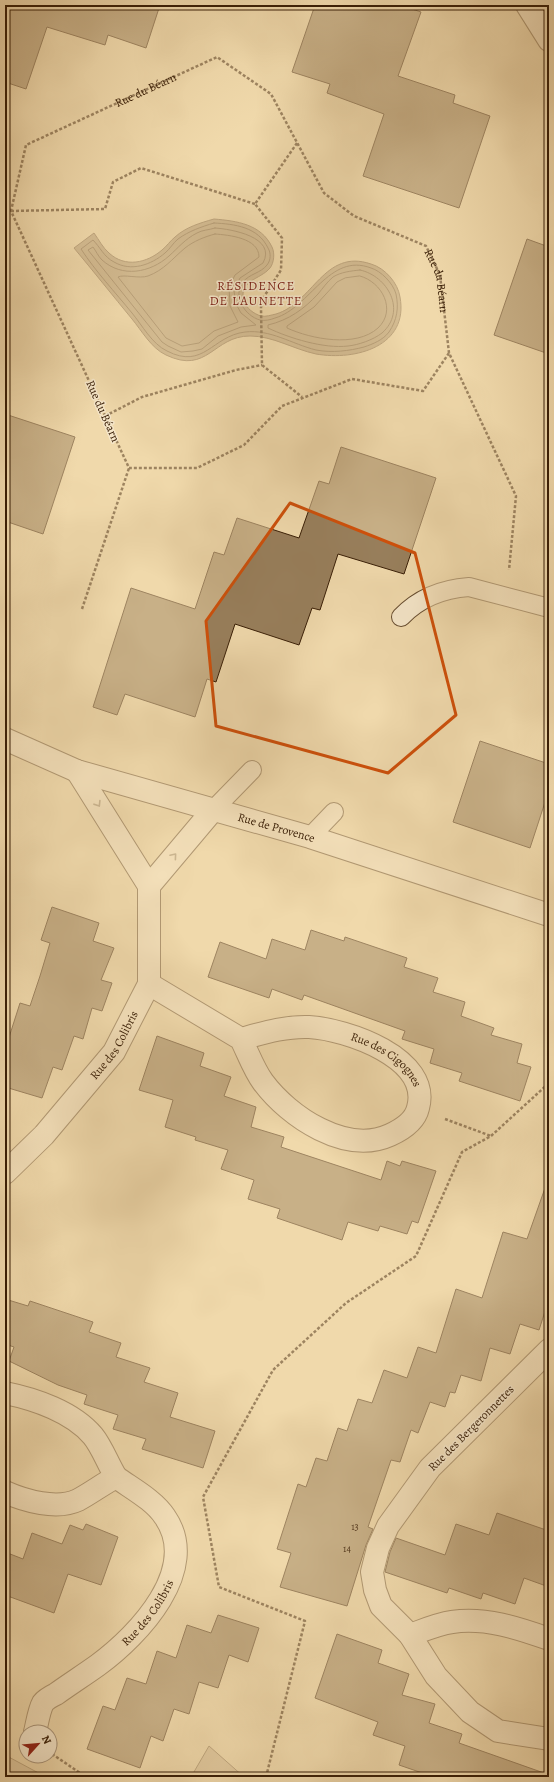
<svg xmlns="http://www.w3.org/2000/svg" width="554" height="1782" font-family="Alegreya,serif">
<rect width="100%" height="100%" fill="#f0d9ac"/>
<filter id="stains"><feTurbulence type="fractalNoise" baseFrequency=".005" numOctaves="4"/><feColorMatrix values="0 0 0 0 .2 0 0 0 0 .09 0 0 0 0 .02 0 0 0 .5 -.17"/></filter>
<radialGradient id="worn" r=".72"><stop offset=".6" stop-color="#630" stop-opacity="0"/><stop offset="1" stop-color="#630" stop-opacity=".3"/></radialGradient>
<g fill="#d1b990" stroke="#856c4b">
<path d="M209,1746L244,1777H191Z"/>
<path d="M5,1755L46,1777H5Z"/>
</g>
<path fill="#b29974" stroke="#826848" d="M214,219C237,221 261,224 272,247C275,253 274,263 270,268C260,280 238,280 244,301C246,308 254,314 261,316C266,317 271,315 276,314C313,303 324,248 371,264C385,268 398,283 400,297C409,346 356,361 316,354C293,349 273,336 250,336C213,336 208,375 166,355C151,348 142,331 132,319C113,296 94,272 74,248L94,233C99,240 103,248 109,253C125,268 147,263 162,250C167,246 170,241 175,237C186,227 200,223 214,219Z"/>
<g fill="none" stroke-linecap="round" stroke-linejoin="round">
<g stroke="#765c3d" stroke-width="1">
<path d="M214,223C235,224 258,227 268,248C271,253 271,260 267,265C261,273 249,274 243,282C232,296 245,316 260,320C265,321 270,320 275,318C310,308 329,252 371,268C381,271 393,283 396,294C399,308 397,320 389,332C383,340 373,344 364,347C349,351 332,353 316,350C292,344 270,329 245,332C212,336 204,370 167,351C152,344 142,325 132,313C115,292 96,272 81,249L93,240C100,247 104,257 114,262C131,272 151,265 165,253C170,249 173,243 178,239C189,231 201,227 214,223Z"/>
<path d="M215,228C231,229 277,237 263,263L240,278L234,291L236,304L241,313L256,325L241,327L218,336L202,349L193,351L181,352L168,346L162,342L88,250L93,247C96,251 98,256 102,260C122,278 150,273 169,256C178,248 185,239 197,233C202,230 209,230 215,228Z"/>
<path d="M215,234C229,235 259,238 259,257L235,275L229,287L230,306L238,322L214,331L199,343L182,346L166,338L118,277C124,274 139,279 148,276C164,270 172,259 185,248C194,241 204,237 215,234Z"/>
<path d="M360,270C388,276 407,311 382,333C373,340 358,345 348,346C324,349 289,338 268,328V325C289,320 304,309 318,294C323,288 327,282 333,277C341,272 351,271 360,270Z"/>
<path d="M360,276C382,282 397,310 378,328C356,348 311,339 287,328V326L314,307L337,282L345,278Z"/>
</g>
</g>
<g fill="#987f5c" stroke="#391e06">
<path d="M5,5H160L146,48L108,35L105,45L47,27L26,89L5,82Z"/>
<path d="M315,5H400L421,12L398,76L455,95L453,103L490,116L459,208L363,176L384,114L327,93L330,84L292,72Z"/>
<path d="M527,239L549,247V354L494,335Z"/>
<path d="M5,414L75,437L43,534L5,521Z"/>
<path d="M341,447L436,478L404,574L338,554L320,610L312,608L299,645L235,624L216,682L207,679L195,717L125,694L117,715L93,707L131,588L195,609L214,552L224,555L237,518L299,538L319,481L329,484Z"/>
<path d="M480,741L549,764V790L530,848L453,822Z"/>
<path d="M52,907L99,923L93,941L114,948L101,980L112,983L102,1011L92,1008L83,1039L74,1036L62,1070L53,1067L42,1098L5,1087V1050L20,1003L30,1006L40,976L50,943L41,940Z"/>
<path d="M311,930L344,941L345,937L407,958L404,967L438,978L433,992L465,1002L461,1016L494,1028L491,1035L522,1044L517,1063L531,1067L520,1101L459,1081L462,1073L430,1063L434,1049L402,1039L405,1031L304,995L302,1000L272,989L269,998L208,977L220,942L266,959L272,939L305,950Z"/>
<path d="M157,1036L204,1053L200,1066L231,1077L224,1096L256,1107L251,1127L284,1137L281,1147L381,1180L387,1161L400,1166L402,1161L436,1171L418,1223L412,1221L407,1234L380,1226L378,1231L348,1222L342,1240L277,1218L280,1209L248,1199L254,1180L221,1169L228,1150L195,1140L196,1137L165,1127L173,1100L139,1090Z"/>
<path d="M545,1188H549V1299L539,1330L520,1324L510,1354L490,1348L481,1381L461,1375L455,1393L450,1392L445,1407L430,1402L418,1433L411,1430L400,1462L391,1460L368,1527L373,1529L366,1545L347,1606L280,1587L291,1553L277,1549L298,1484L306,1487L316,1458L327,1461L338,1428L347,1431L358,1399L372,1403L384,1370L407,1378L418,1347L436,1353L456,1289L482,1298L503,1232L527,1239Z"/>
<path d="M5,1299L28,1306L30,1301L93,1322L89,1332L121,1343L116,1357L150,1368L144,1382L178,1393L170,1417L215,1431L203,1468L142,1449L146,1439L113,1429L118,1415L84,1404L87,1395L58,1385L9,1361L14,1347L5,1344Z"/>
<path d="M497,1513L549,1531V1587L524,1578L515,1604L483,1593L481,1599L449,1588L447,1593L385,1572L390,1552L396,1538L445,1555L456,1524L489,1535Z"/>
<path d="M86,1524L118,1537L101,1585L68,1574L54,1613L5,1595V1552L23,1559L32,1533L62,1544L70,1525L83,1530Z"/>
<path d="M218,1615L259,1628L248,1662L229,1655L218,1688L199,1682L189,1714L174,1709L163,1741L151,1736L140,1768L87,1749L103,1706L115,1710L127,1678L146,1684L157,1651L176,1658L187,1625L211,1633Z"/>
<path d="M337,1634L382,1650L378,1663L409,1674L402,1695L435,1704L429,1723L462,1734L459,1743L544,1773V1777H434L399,1765L405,1746L373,1735L378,1722L315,1698Z"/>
</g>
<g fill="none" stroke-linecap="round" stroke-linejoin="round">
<defs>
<g id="service">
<path d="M401,617C419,598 442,589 469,587L549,608"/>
<path d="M213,810L252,770"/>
<path d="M310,837L334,812"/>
</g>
<g id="minor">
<path d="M527,5L549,40"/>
<path id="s2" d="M5,739L77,771L310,837L549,915"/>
<path d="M77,771L149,886"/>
<path d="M149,886L213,810"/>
<path id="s3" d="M149,984L241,1039C263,1033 286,1026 309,1027C346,1029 432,1058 418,1108C415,1121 401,1130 390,1135C346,1155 289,1117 263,1082C254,1070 248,1053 241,1039"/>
<path id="s4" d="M5,1173L44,1135L114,1052L149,984V886"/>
<path d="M549,1350L430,1468L388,1526L378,1548L372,1572L375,1590L381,1606L410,1635L436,1676L470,1712L498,1731L549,1739"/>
<path d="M5,1393C35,1399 73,1412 93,1436C102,1447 108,1464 116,1477C103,1484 91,1493 78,1500C57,1510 25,1501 5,1492"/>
<path d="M410,1635C424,1630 438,1624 452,1622C485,1617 518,1628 549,1639"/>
<path id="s5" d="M35,1732C37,1724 39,1710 43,1703C46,1699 52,1696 56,1694C70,1684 84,1675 98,1665C139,1635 201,1569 165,1517C154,1500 131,1488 116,1477"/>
</g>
</defs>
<use href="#service" stroke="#674d30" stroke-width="20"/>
<use href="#minor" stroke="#674d30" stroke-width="24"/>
<g stroke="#391e06" stroke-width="2.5" stroke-dasharray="3 2" stroke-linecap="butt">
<path d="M297,143L255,204L282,238L281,270L265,295L261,307L262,365L302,397"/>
<path d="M11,211L105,209L113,182L141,168L255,204"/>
<path id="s1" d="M449,353L423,391L352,379L282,406L244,445L197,468H129L11,211L26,145L217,57L271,94L324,193L354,216L426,246L440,275L449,353L516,496L509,570"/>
<path d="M105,416L142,397L236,370L262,365"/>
<path d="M82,609L129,468"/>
<path d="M445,1119L491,1136"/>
<path d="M52,1754L86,1777"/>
<path d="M266,1777L305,1621L219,1587L203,1497L273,1370L346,1303L416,1256L462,1152L491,1136L549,1083"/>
</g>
<use href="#service" stroke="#f5e6c9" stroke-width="18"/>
<use href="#minor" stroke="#f5e6c9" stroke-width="22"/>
</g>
<defs><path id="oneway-chevron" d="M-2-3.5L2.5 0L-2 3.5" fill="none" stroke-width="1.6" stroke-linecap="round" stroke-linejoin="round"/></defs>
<g stroke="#a08c71">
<use href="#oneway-chevron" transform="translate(98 804) rotate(58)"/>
<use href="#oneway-chevron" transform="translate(174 856) rotate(-50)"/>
</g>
<path d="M0 0H554V1782H0ZM290,503L415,553L456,715L388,773L216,726L206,621Z" fill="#f0d9ac" fill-opacity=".55" fill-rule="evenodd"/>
<path fill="none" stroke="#ce500b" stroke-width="3" stroke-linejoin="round" d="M290,503L415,553L456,715L388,773L216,726L206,621Z"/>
<g text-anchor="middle" stroke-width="3" stroke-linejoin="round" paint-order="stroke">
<g font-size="10" fill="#51361c">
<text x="355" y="1530">13</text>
<text x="347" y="1552">14</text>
</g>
<g font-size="12" fill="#391e06" stroke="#f5e6c9">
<text dy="4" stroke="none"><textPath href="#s1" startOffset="850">Rue du Béarn</textPath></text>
<text dy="4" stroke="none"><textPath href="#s1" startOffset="1259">Rue du Béarn</textPath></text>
<text transform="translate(103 411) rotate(66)" y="4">Rue du Béarn</text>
<text dy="4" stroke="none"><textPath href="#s2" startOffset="286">Rue de Provence</textPath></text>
<text dy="4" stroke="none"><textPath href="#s4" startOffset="169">Rue des Colibris</textPath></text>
<text dy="4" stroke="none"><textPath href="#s3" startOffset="263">Rue des Cigognes</textPath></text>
<text transform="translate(471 1428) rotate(-45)" y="4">Rue des Bergeronnettes</text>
<text dy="4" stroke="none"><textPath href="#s5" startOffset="170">Rue des Colibris</textPath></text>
</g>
<g font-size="13" letter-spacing="1" fill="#7a1f14" stroke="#f5e6c9">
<text x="256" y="290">RÉSIDENCE<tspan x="256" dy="15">DE L'AUNETTE</tspan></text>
</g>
</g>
<rect width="554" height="1782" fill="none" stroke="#f0d9ac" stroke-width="20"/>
<rect x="6" y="6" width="542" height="1770" fill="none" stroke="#391e06" stroke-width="2"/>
<rect x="10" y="10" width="534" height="1762" fill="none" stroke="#391e06"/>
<g transform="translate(38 1744) rotate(63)"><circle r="19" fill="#f5e6c9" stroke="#aa967b"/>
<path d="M0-3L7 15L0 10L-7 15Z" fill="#8f2418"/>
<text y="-6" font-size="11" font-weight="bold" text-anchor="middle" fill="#391e06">N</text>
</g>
<rect width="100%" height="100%" filter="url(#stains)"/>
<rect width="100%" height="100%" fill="url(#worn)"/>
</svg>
